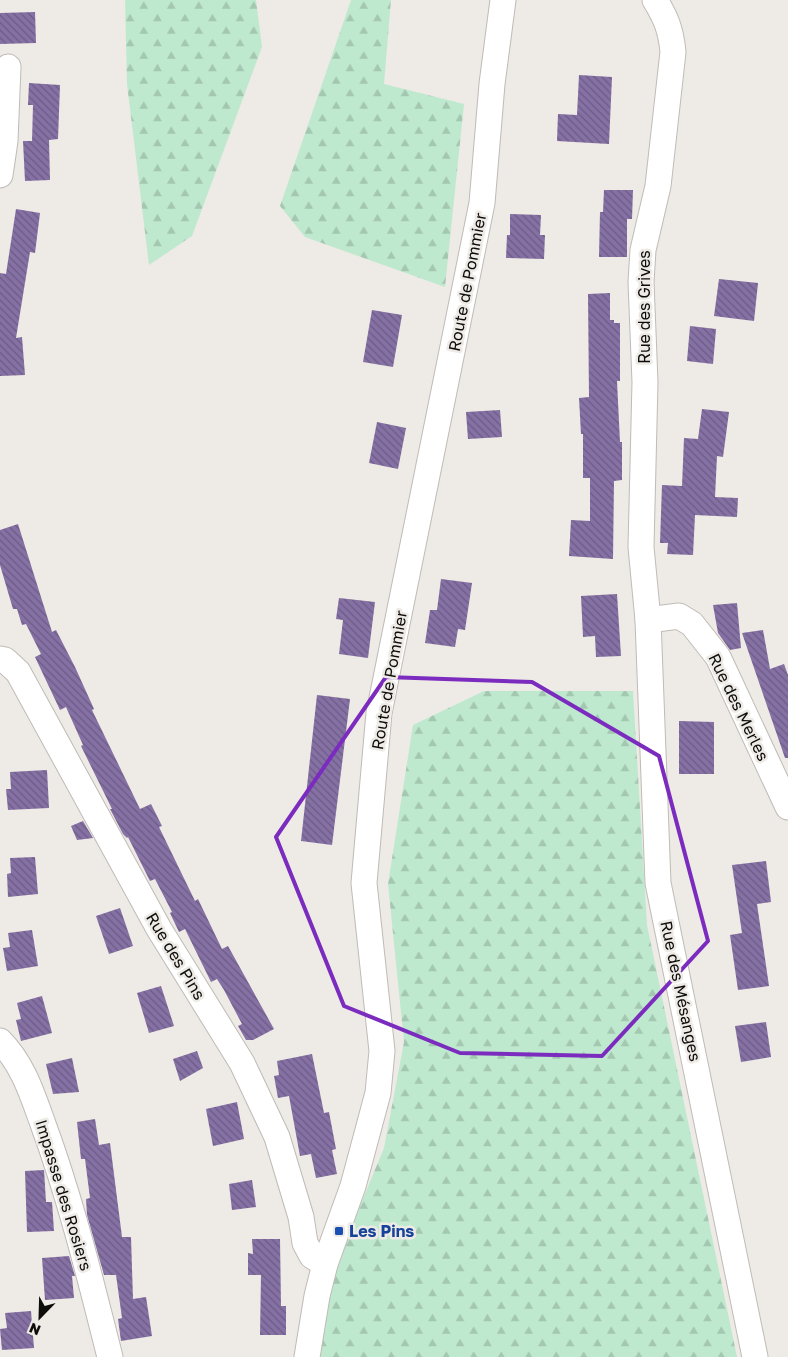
<svg xmlns="http://www.w3.org/2000/svg" width="788" height="1357" font-family="'Golos Text',sans-serif">
<defs>
<pattern id="forest-firs" width="22" height="20" patternUnits="userSpaceOnUse" patternTransform="scale(1.25)"><rect width="22" height="20" fill="#bfe9cf"/><path d="M5 1l3.5 6h-7zM16 11l3.5 6h-7z" fill="#a3c7b0"/></pattern>
<pattern id="building-back-hatch" width="6" height="6" patternUnits="userSpaceOnUse" patternTransform="scale(1.25)"><rect width="6" height="6" fill="#8671a5"/><path d="M-1 5l2 2M0 0l6 6M5-1l2 2" fill="none" stroke="#6c5b85"/></pattern>
</defs>
<rect width="100%" height="100%" fill="#eeeae5"/>
<g fill="url(#forest-firs)">
<path d="M125,0H256L262,47L192,236L149,265L127,84Z"/>
<path d="M351,0H391L384,84L464,104L445,287L305,237L280,206Z"/>
<path d="M484,691H633L647,925L737,1357H315L327,1285L384,1148L404,1042L388,884L413,725Z"/>
</g>
<g fill="url(#building-back-hatch)">
<path d="M35,12L36,43L0,44V13Z"/>
<path d="M579,75L612,77L609,144L557,141L558,114L577,115Z"/>
<path d="M29,83L60,85L58,139L49,140L50,180L25,181L23,141H32L33,105H28Z"/>
<path d="M604,190H633L632,219H627V257H599L600,212H603Z"/>
<path d="M16,209L40,213L35,253L30,252L16,338L22,337L25,375L0,376V273L6,274Z"/>
<path d="M510,214L541,215L540,235H545L544,259L506,258L507,235H510Z"/>
<path d="M719,279L758,283L754,321L714,316Z"/>
<path d="M610,293V320H614V323H620V381H617L620,442H622V480L614,481L613,559L569,556L571,520L590,521V478H583V434H581L579,398L589,397L588,294Z"/>
<path d="M372,310L402,315L393,367L363,362Z"/>
<path d="M690,326L716,329L713,364L687,361Z"/>
<path d="M702,409L729,412L723,457L717,456L715,497L738,498L737,517L695,515L693,555L667,554L668,543H660L662,485L682,486L684,438L698,439Z"/>
<path d="M500,410L502,437L468,439L466,412Z"/>
<path d="M377,422L406,428L398,469L369,463Z"/>
<path d="M18,524L52,632L56,630L75,667L94,709L92,710L140,809L151,804L162,826L159,827L195,901L198,899L222,949L228,946L274,1029L253,1040H246L238,1026L242,1024L224,990L217,979L211,982L185,929L179,932L170,913L172,912L155,879L150,881L128,837L127,838L123,834L110,809H112L81,746L83,745L66,707L60,710L35,657L41,654L26,624L22,625L17,609H13L0,565V530Z"/>
<path d="M441,579L472,583L465,630L458,629L455,647L425,643L430,610H437Z"/>
<path d="M617,594L621,656L596,657L595,636L583,637L581,596Z"/>
<path d="M339,598L375,602L368,658L339,654L343,620L336,619Z"/>
<path d="M737,603L741,648L730,650L718,633L713,605Z"/>
<path d="M763,630L770,669L784,664L788,675V758H785L742,633Z"/>
<path d="M317,695L350,699L332,845L301,841Z"/>
<path d="M679,721L714,722V774H679Z"/>
<path d="M47,770L49,808L8,810L6,789H11L10,772Z"/>
<path d="M83,821L93,838L77,840L71,826Z"/>
<path d="M35,857L38,894L8,897L7,874L11,873L10,858Z"/>
<path d="M766,861L771,902L757,904L769,986L738,990L730,935L742,933L732,865Z"/>
<path d="M120,908L133,946L109,954L96,916Z"/>
<path d="M32,930L38,966L7,971L3,948L10,947L8,933Z"/>
<path d="M161,986L174,1026L149,1033L137,993Z"/>
<path d="M42,996L52,1033L21,1041L16,1020L21,1019L17,1003Z"/>
<path d="M766,1022L771,1057L741,1062L735,1026Z"/>
<path d="M197,1051L203,1068L180,1081L173,1059Z"/>
<path d="M312,1054L324,1113L329,1112L336,1149L332,1150L337,1174L316,1178L311,1154L300,1156L289,1096L278,1098L274,1076L279,1075L277,1061Z"/>
<path d="M72,1058L79,1092L53,1094L46,1064Z"/>
<path d="M237,1102L244,1139L213,1146L206,1109Z"/>
<path d="M95,1119L99,1145L110,1143L122,1237H131L133,1299L146,1297L152,1336L121,1341L118,1319L122,1318L116,1275H104L87,1215L86,1199L90,1198L85,1159H81L77,1122Z"/>
<path d="M44,1170L46,1202H52L54,1231L27,1232L25,1171Z"/>
<path d="M252,1180L256,1207L232,1210L229,1184Z"/>
<path d="M252,1239H280L281,1306H286V1335H260L261,1275H248V1253L253,1254Z"/>
<path d="M69,1256L75,1276H72L74,1298L45,1300L42,1258Z"/>
<path d="M31,1311L34,1348L2,1350L0,1329L7,1328L5,1313Z"/>
</g>
<g fill="none" stroke-linecap="round" stroke-linejoin="round">
<defs>
<g id="minor">
<path d="M655,0C666,18 671,30 673,52L658,186L643,250L641,282L645,382L641,547L648,620L658,883L755,1357"/>
<path d="M0,175L5,141L8,67"/>
<path d="M648,620L679,616L692,624L718,657L788,807"/>
<path d="M0,659L5,660L18,672L159,929L242,1063L277,1137L301,1217L305,1243L312,1256L325,1264"/>
<path d="M0,1041C23,1064 32,1094 43,1124C71,1200 90,1278 110,1357"/>
<path d="M307,1357L317,1296L325,1264L353,1186L378,1093L382,1051L364,883L379,713L482,203L492,84L503,0"/>
</g>
</defs>
<use href="#minor" stroke="#bfbbb7" stroke-width="27"/>
<use href="#minor" stroke="#fff" stroke-width="25"/>
</g>
<path fill="none" stroke="#7b2cbf" stroke-width="4" stroke-linejoin="round" d="M386,677L532,682L659,756L708,941L602,1056L460,1053L344,1006L276,837Z"/>
<rect fill="#1a4fb4" stroke="#eeeae5" stroke-width="2" x="334" y="1226" width="10" height="10" rx="2.5"/>
<g text-anchor="middle" stroke-width="5" stroke-linejoin="round" paint-order="stroke">
<g font-size="16" fill="#0d0c0b" stroke="#eeeae5">
<text transform="translate(467 282) rotate(-79)" y="6">Route de Pommier</text>
<text transform="translate(644 307) rotate(-90)" y="6">Rue des Grives</text>
<text transform="translate(389 680) rotate(-80)" y="6">Route de Pommier</text>
<text transform="translate(739 707) rotate(64)" y="6">Rue des Merles</text>
<text transform="translate(176 956) rotate(59)" y="6">Rue des Pins</text>
<text transform="translate(681 991) rotate(78)" y="6">Rue des Mésanges</text>
<text transform="translate(64 1195) rotate(73)" y="6">Impasse des Rosiers</text>
</g>
<g font-size="16" font-weight="bold" fill="#164399" stroke="#eeeae5" text-anchor="start">
<text x="349" y="1237">Les Pins</text>
</g>
</g>
<g transform="translate(40 1317) rotate(203)" stroke="#eeeae5" stroke-width="4" paint-order="stroke">
<path d="M0-4L9 19L0 12L-9 19Z" fill="#0d0c0b"/>
<text y="-8" font-size="14" font-weight="bold" text-anchor="middle" fill="#0d0c0b">N</text>
</g>
</svg>
